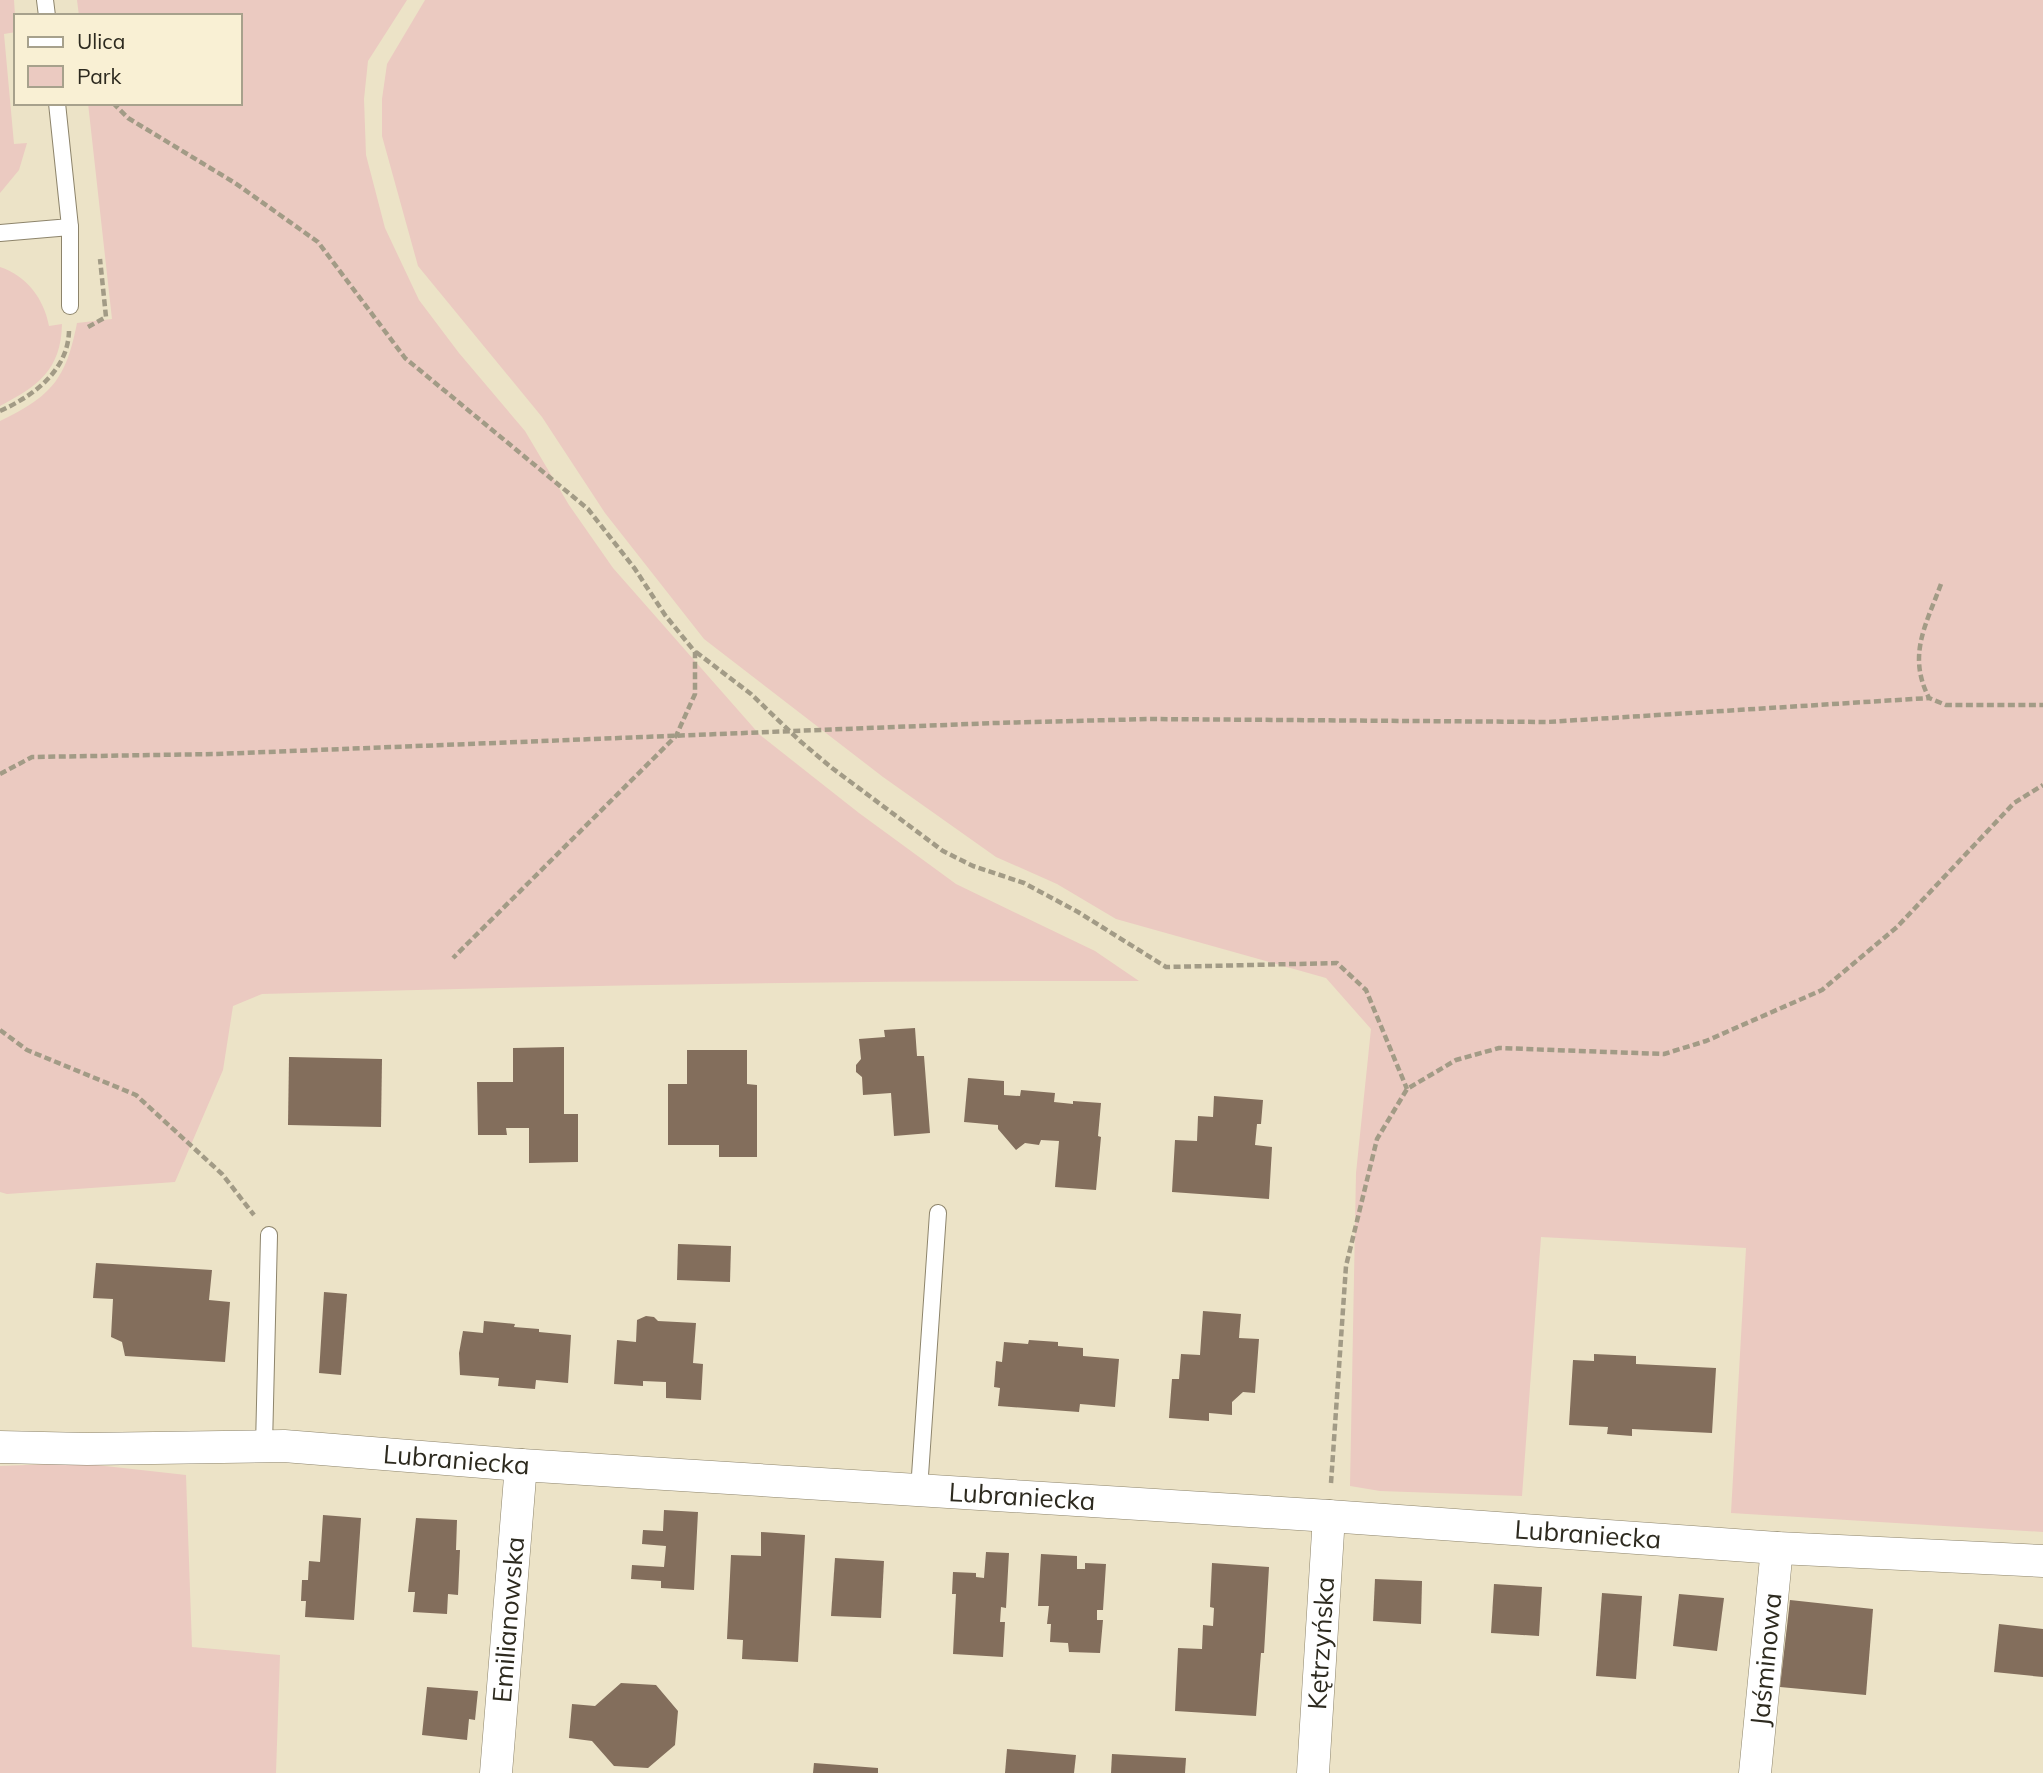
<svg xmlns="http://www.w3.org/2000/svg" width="2043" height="1773" font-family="Mulish,sans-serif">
<rect width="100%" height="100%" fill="#ece3c7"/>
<g fill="#ebcac1">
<path d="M0,0H14L16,32L4,34L14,144L27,143L19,170L0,193Z"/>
<path d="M77,0H407L368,61L364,99L366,155L385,228L419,300L459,353L525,431L569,505L613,568L760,735L859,813L956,884L1095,951L1139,981C846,980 554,986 262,994L233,1006L223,1070L175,1182L7,1194L0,1192V421C52,396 66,379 77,323L112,319L88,103H240V16H79Z"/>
<path d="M425,0H2043V1532L1731,1513L1746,1248L1541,1237L1522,1496L1380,1491L1350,1486L1356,1173L1371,1029L1326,978L1116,919L1057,884L996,857L883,777L704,639L605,513L542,417L418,266L382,136V99L387,64Z"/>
<path d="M0,267C27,276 44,299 49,326L62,324C61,370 38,386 0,406Z"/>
<path d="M78,1463L186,1475L192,1647L280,1655L276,1773H0V1466Z"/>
</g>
<g fill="#836e5c">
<path d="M915,1028L917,1056H924L930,1133L894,1136L891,1093L863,1095L862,1077L856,1072V1065L861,1059L859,1039L885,1037L884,1030Z"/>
<path d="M564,1047V1114H578V1162L529,1163V1128H506L507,1135H478L477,1082H513V1048Z"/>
<path d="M687,1050H747V1084L757,1085V1157H719V1145H668V1084H687Z"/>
<path d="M289,1057L382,1059L381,1127L288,1125Z"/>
<path d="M968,1078L1004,1081V1095L1020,1096L1021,1090L1055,1093L1054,1102L1073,1104V1101L1101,1103L1098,1136L1101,1137L1096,1190L1055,1187L1059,1141L1041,1140L1039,1145L1025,1143L1016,1150L998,1129V1125L964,1122Z"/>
<path d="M1214,1096L1263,1100L1261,1124H1257L1255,1145L1272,1147L1269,1199L1172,1192L1175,1140L1197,1141L1198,1116L1213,1117Z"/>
<path d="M678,1244L731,1246L730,1282L677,1280Z"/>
<path d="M96,1263L212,1270L209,1300L230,1302L225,1362L125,1356L122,1342L111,1337L113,1299L93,1298Z"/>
<path d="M324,1292L347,1294L341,1375L319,1373Z"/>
<path d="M1203,1311L1241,1314L1239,1338L1259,1339L1255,1393L1243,1392L1232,1402V1415L1209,1413V1421L1169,1418L1172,1379H1179L1181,1354L1200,1355Z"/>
<path d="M646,1316L654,1317L658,1321L696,1323L693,1363L703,1364L701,1400L666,1398V1382L643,1381V1386L614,1384L617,1340L636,1342L637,1320Z"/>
<path d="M484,1321L515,1324L514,1327L539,1329V1332L571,1335L568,1383L536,1380L535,1389L498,1386L499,1378L460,1375L459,1353L463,1331L483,1333Z"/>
<path d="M1029,1340L1058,1342V1346L1083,1348V1356L1119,1359L1115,1407L1080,1404L1079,1412L998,1406L1000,1388L994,1387L996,1361L1002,1362L1004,1342L1028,1344Z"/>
<path d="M1594,1354L1636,1356V1364L1716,1368L1712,1433L1632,1429V1436L1607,1434L1608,1427L1569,1425L1573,1360L1594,1361Z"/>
<path d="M664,1510L698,1512L694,1590L661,1588V1581L631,1579L632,1565L664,1567L666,1546L642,1544L643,1530L663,1531Z"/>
<path d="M323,1515L361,1518L354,1620L305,1617L306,1601H301L302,1580H308L309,1561L320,1562Z"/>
<path d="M416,1518L457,1520L456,1550H460L458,1595L448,1594L447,1614L413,1612L415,1592H408Z"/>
<path d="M761,1532L805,1535L798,1662L742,1659L743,1640L727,1639L731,1555L761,1556Z"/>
<path d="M986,1552L1009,1553L1006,1608L1001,1607L1000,1622H1005L1003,1657L953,1654L956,1594H952L953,1572L976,1573V1577L984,1578Z"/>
<path d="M1041,1554L1077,1556V1569H1085V1563L1106,1564L1103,1610H1097V1620H1103L1100,1653L1069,1652L1068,1643L1050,1642L1051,1624H1047L1049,1606H1038Z"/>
<path d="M835,1558L884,1561L881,1618L831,1616Z"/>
<path d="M1212,1563L1269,1567L1264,1653H1261L1256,1716L1175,1711L1178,1648L1202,1649L1203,1625L1213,1626L1214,1608L1210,1607Z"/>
<path d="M1375,1579L1422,1581L1421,1624L1373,1621Z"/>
<path d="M1494,1584L1542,1587L1539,1636L1491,1633Z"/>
<path d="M1602,1593L1642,1596L1636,1679L1596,1676Z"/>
<path d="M1679,1594L1724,1598L1717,1651L1673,1646Z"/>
<path d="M1790,1600L1873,1609L1866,1695L1780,1687Z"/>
<path d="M1999,1624L2043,1629V1677L1994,1672Z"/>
<path d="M621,1683L656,1685L678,1711L675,1745L648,1768L614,1766L592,1741L569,1738L572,1704L595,1706Z"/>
<path d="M427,1687L478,1691L475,1720L469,1719L467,1740L422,1735Z"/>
<path d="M1007,1749L1076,1755L1074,1773H1005Z"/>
<path d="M1112,1754L1186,1758L1185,1773H1111Z"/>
<path d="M814,1763L878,1768V1773H813Z"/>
</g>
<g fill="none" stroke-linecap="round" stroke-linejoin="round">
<defs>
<g id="lane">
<path d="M45,0L47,16"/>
<path d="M0,233L70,227L57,103"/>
<path d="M70,306V227"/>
<path d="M264,1446L269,1235"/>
<path d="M919,1490L938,1213"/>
</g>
<g id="street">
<path id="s1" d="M0,1447L87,1449L284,1446L521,1465L1329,1516L1777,1548L2043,1561"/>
<path id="s2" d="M496,1773L521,1465"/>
<path id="s3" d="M1313,1773L1329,1516"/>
<path id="s4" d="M1755,1773L1777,1548"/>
</g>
</defs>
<use href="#lane" stroke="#8d846b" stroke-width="18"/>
<use href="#street" stroke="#8d846b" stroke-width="33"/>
<g stroke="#a29b86" stroke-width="4.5" stroke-dasharray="7 3.5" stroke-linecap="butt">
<path d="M113,103L128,118L235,183L318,242L405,358L588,509L635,569L665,615L695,652V694L676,736L453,958"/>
<path d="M88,327L106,317L100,259"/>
<path d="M0,411C33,396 68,371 69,331"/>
<path d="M1941,584C1926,625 1907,655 1929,698L1946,705H2043"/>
<path d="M696,652L751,694L800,741L832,768L943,851L973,866L1024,883L1078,912L1166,967L1337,963L1366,990L1407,1089"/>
<path d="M0,774L32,757L217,754L995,723L1150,719L1547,722L1929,698"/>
<path d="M0,1030L27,1050L136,1095L222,1174L254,1215"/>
<path d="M1331,1483L1346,1266L1377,1139L1407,1089L1456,1060L1499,1048L1664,1054L1706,1041L1822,990L1897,927L2014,803L2043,785"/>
</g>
<use href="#lane" stroke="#fff" stroke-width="16"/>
<use href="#street" stroke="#fff" stroke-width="32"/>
</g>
<g text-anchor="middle" stroke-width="7" stroke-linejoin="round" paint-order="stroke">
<g font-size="26" fill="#2d2a1f" stroke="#f9f0d4">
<text dy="9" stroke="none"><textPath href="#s1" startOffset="457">Lubraniecka</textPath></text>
<text dy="9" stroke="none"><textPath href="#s1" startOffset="1024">Lubraniecka</textPath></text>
<text dy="9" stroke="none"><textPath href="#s1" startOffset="1591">Lubraniecka</textPath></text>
<text dy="9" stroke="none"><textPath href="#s2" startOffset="154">Emilianowska</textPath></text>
<text dy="9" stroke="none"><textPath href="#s3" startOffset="130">Kętrzyńska</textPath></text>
<text dy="9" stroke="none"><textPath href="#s4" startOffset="114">Jaśminowa</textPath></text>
</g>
</g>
<rect x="14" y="14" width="228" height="91" fill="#f9f0d4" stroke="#a7a18c" stroke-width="2"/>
<rect x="28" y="37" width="35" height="10" fill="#ffffff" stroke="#a7a18c" stroke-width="2"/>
<text x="77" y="49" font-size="21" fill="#2d2a1f">Ulica</text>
<rect x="28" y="66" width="35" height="21" fill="#ebcac1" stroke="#a7a18c" stroke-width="2"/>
<text x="77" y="84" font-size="21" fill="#2d2a1f">Park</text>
</svg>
